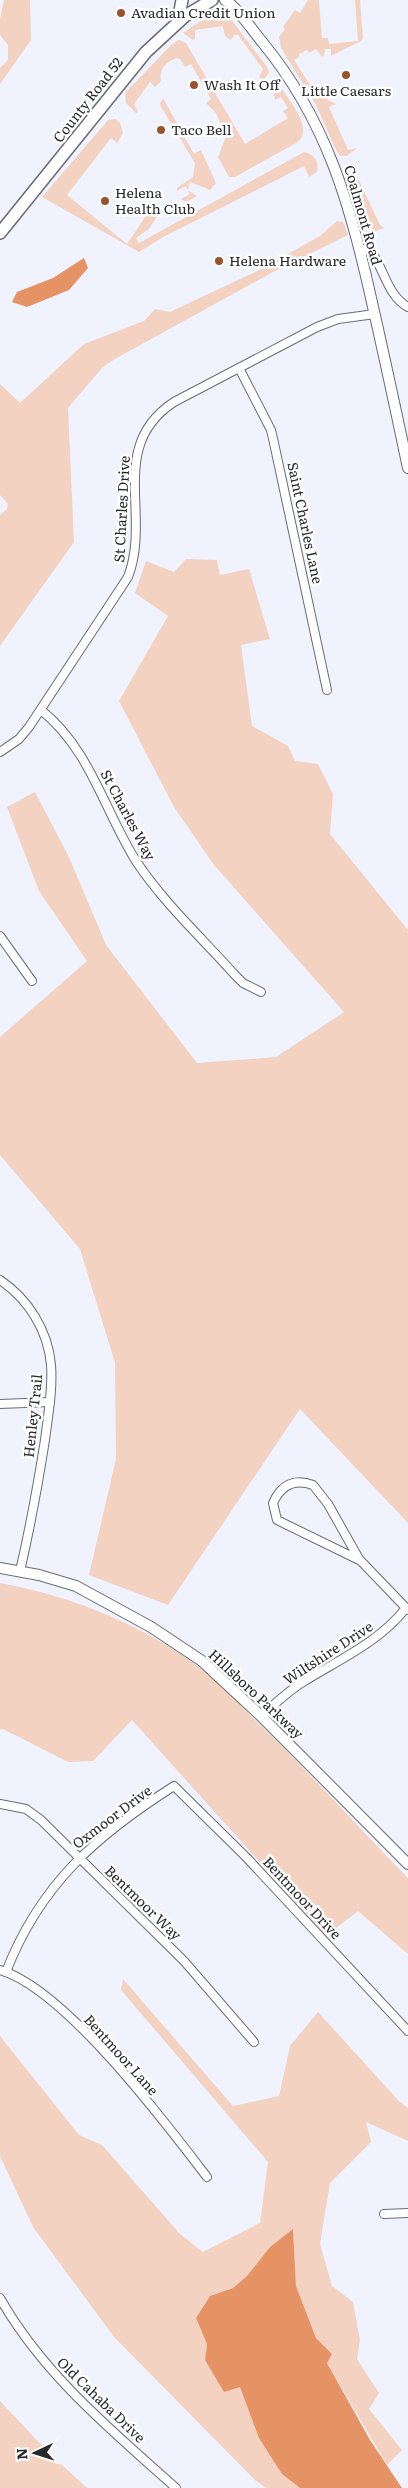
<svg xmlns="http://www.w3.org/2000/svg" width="408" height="2488" font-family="Literata,serif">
<rect width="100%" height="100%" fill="#f0f3fe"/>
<g fill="#f3d2c1">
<path d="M4,0H30L31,40L0,84V68L8,60V45L0,35V19Z"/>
<path d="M308,0H319L322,38H328L329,44L358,41L355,0H360L363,38L361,41L331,56V49H325L324,55L322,57L316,49L309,53L307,50L299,54V57L294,60L314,91L319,88L328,100L336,104L329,107L348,150L357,148L347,156H341L337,152L316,105L281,48L279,37L285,29L283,27L295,10L300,13Z"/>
<path d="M221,15L230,18L267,67L269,72L264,80L259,77L263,69L238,35H234L231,40L225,36L223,26L195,30V38L193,40L183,33L208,16Z"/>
<path d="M179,40L186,43L245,144L288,118L283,111L288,108L281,97L275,100L274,94L282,89C291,103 313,128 298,142L235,177H229L218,157L226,136L216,113L206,103L211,99L191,64L185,67L180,59L176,58C165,63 159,69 161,81L155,87L150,82L134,104L138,112L136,113L126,103L125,93L171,45Z"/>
<path d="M163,98L194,154L201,150L216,183L210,190L190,182L188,190L197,196L186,202L181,199L190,194L186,186L177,191V188L193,177L195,163L161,107L160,103Z"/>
<path d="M116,119L120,123L123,133L117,143L111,138L67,195L127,244L155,202L159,213L149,229L136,238L139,243L304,152C315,155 319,160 317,172L309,177L304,166L165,236L139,252L42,197L108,120Z"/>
<path d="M348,171L355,172L380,225L384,228L361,237L345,174Z"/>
<path d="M337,221L343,222L348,235L273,272L115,359L103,367L68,408L74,542L0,646V515L7,509L8,504L0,495V384L20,403L84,344L144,321L155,309L170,312L257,271L320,236Z"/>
<path d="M186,559L217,560L220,575L249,569L270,639L241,645L252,726L288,746L295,761L318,764L333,794L330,834L408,930V1523L300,1409L168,1605L89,1575L116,1459L115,1363L80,1249L0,1155V1037L87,961L39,891L7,807L35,792L69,857L106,945L197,1063L276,1057L344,1012L214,865L174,807L119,701L168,616L135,593L146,561L174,572Z"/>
<path d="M0,1583C76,1597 149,1627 209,1675C226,1689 240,1705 255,1720C308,1771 357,1826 408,1878V1954L358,1911L326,1936L132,1720L93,1761L68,1762L3,1729L0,1730Z"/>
<path d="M123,1979L233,2106L279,2096L290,2046L318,2012L398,2100L408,2108V2141L366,2122L371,2142L330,2183L320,2244L332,2286L353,2302L360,2340L357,2359L379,2393L369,2409L402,2450L387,2465L327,2363L332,2354L316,2338L296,2286L293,2230L270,2247L247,2276L233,2288L210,2296L196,2318L207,2344L205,2360L224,2391L240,2386L282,2474L300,2488H266L255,2480L114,2337L33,2227L0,2156V2036L79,2135L102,2145L180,2234L203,2252L260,2223L268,2162L121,1990Z"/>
<path d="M0,2401L47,2451L87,2488H0Z"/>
</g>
<g fill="#e59265">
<path d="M84,258L88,268L69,290L27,307L12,302L17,292L53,278Z"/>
<path d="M293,2229L296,2286L316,2338L332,2354L327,2363L370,2440L402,2488H300L282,2474L259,2438L240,2387L224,2392L205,2360L207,2344L196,2318L210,2296L233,2288L247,2276L270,2247Z"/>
</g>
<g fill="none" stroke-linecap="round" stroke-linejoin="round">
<defs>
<g id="minor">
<path d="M360,248L370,251L374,256C385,273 389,297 408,307"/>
<path d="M239,368L271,430L274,443L327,690"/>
<path d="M41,710C90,749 104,810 136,861C163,902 201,937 234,974L243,983L261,992"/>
<path d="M0,752L19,739L29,727L128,577C152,515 107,446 174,402L317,327L338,319L375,314"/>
<path d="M0,936L32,981"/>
<path d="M0,1280C28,1299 48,1330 51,1365C53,1390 48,1415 45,1440C38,1484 30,1528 20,1571"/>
<path d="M0,1404L50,1402"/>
<path d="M359,1560L277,1520L273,1503C281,1485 294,1478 313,1485L328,1504L359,1559L408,1610"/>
<path d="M261,1716C275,1704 288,1691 303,1682C340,1659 378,1643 406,1608"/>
<path d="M0,1804L26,1809L41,1820L184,1961L254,2042"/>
<path d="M0,1970C64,1988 165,2122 207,2177"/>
<path d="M6,1972C40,1884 97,1835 174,1786L247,1858L408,2031"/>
<path d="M384,2214L408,2213"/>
<path d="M0,2298C43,2374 111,2430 176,2488"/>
</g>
<g id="tertiary">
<path d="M225,0C240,10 251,29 263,43C326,120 350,203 371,298C384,355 396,411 408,468"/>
<path d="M0,1568L39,1575L76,1586L151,1627L202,1661L261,1716L408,1864"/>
</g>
<g id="secondary">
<path d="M178,22L182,0"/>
<path d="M0,233L146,52L185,16L212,0"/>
</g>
</defs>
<use href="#minor" stroke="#696c75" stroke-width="10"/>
<use href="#tertiary" stroke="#696c75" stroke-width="12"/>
<use href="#secondary" stroke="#696c75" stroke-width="14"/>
<use href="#minor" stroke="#fff" stroke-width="8"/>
<use href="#tertiary" stroke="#fff" stroke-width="10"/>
<use href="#secondary" stroke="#fff" stroke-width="11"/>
</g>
<g fill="#9a542b" stroke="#fff" stroke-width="2">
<circle cx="121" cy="13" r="5"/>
<circle cx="346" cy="75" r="5"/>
<circle cx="194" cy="85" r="5"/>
<circle cx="161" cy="130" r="5"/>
<circle cx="105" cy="201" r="5"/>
<circle cx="219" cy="261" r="5"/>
</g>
<g text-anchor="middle" stroke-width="5" stroke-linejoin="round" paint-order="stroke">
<g font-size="14" fill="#27282c" stroke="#fff" text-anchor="start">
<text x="131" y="18">Avadian Credit Union</text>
<text x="204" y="90">Wash It Off</text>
<text x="346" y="96" text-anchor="middle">Little Caesars</text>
<text x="171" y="135">Taco Bell</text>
<text x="115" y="198">Helena<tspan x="115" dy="16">Health Club</tspan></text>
<text x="229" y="266">Helena Hardware</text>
</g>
<g font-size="14" fill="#27282c" stroke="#fff">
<text transform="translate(88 100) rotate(-52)" y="5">County Road 52</text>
<text transform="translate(363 215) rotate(74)" y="5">Coalmont Road</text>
<text transform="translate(122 509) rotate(-87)" y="5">St Charles Drive</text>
<text transform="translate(305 523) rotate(78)" y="5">Saint Charles Lane</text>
<text transform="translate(128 815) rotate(62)" y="5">St Charles Way</text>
<text transform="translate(33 1416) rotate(-84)" y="5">Henley Trail</text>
<text transform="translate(328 1653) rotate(-33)" y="5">Wiltshire Drive</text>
<text transform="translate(256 1694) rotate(43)" y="5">Hillsboro Parkway</text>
<text transform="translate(112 1817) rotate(-37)" y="5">Oxmoor Drive</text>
<text transform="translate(302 1898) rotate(47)" y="5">Bentmoor Drive</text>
<text transform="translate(143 1903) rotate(44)" y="5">Bentmoor Way</text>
<text transform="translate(121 2055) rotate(48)" y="5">Bentmoor Lane</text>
<text transform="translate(101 2400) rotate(44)" y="5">Old Cahaba Drive</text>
</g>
</g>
<g transform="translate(35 2453) rotate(266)" stroke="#ffffff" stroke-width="4" paint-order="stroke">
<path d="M0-4L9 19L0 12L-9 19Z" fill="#27282c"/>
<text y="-8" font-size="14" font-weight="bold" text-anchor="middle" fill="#27282c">N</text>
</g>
</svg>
